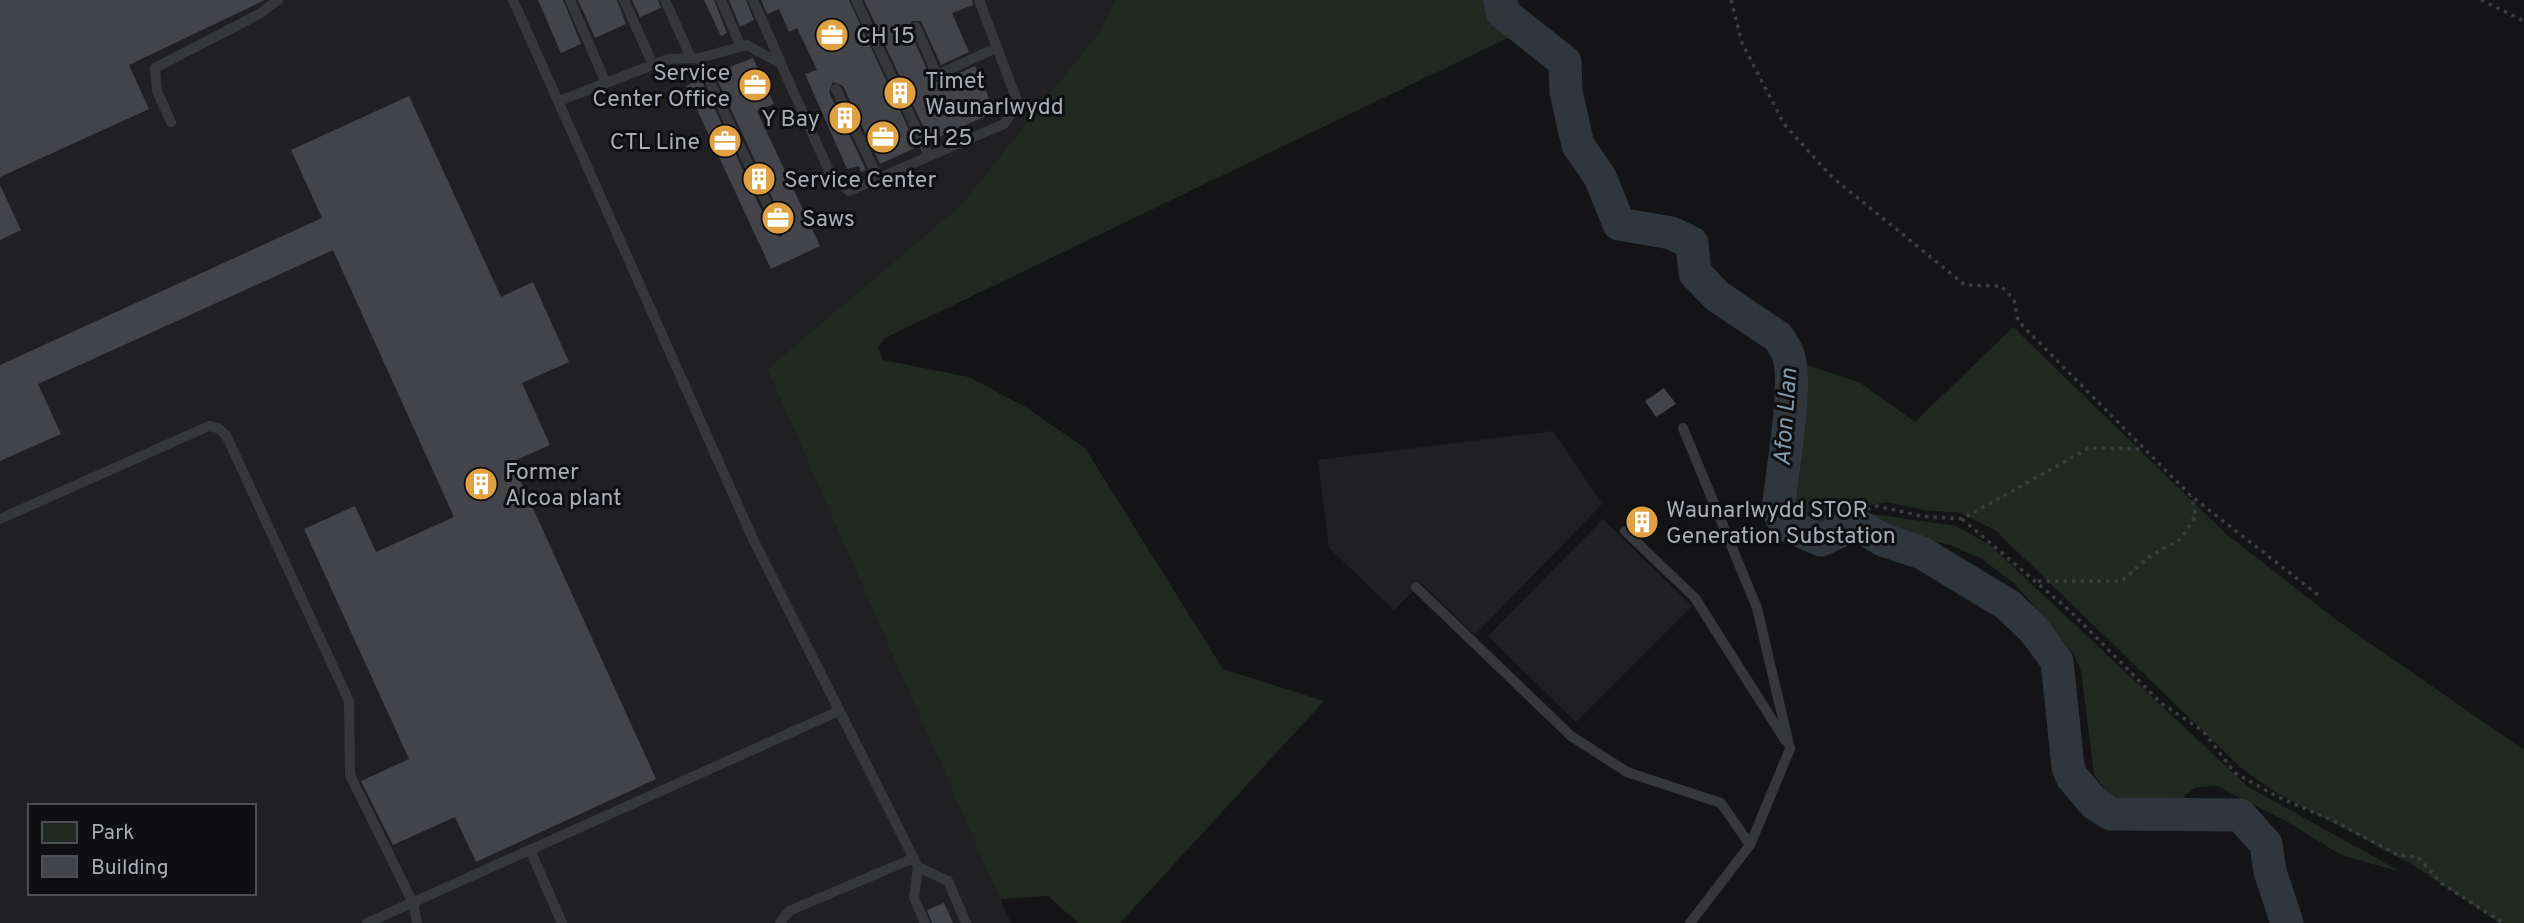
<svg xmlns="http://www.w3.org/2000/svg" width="2524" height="923" font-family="Overpass,sans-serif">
<rect width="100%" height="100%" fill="#141416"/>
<g fill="#202023" fill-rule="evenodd">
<path d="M0,0H1115L1098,33L961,205L767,369L1011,923H0ZM30,806H254V893H30Z"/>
<path d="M1553,431L1602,504L1475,635L1421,583L1394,610L1329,548L1318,460Z"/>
<path d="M1603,519L1692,606L1576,722L1488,636Z"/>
</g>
<g fill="#212821">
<path d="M1115,0H1519L1520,9L1537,24L885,338L878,347L883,360L969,377L1027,408L1085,448L1223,669L1324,701L1120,923H1078L1048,896L1000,899L767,369L961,205L1098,33Z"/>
<path d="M2013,327L2225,533L2335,619L2524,750V923H2500L2413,865L2273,791L2239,766L1995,530L1961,513L1924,510L1887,502L1864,506L1866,513L1956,526L1990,545L2247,786L2401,872L2341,855L2291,824L2217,786L2197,787L2185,795L2179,809L2164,818L2140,816L2114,803L2094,774L2081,671L2073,653L2015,584L1982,559L1950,545L1849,523L1807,526L1796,517L1789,490L1807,365L1859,382L1915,422Z"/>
</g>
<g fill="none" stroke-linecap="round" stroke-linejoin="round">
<path stroke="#2f373d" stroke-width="33" d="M1500,0L1502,12L1565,62L1566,92L1578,145L1600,177L1619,224L1671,233L1692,243L1695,273L1717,296L1778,337C1783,344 1789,353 1790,362C1796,397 1782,471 1778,510L1786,525L1821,540L1847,528L1861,527L1883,540L1922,553L2008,605L2034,630L2057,661L2068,767L2072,777L2095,804L2111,814L2240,815L2266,844L2270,871L2287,923"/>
</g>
<g fill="#434449">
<path d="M0,0H265L129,65L149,109L0,177Z"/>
<path d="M538,0H563L581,44L561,53Z"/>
<path d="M578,0H617L626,24L595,38Z"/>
<path d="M632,0H658L661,8L640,17Z"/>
<path d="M704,0H714L727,33L721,36Z"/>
<path d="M729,0H746L754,20L740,27Z"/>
<path d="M761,0H849L917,147L880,164L843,86L833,82L829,92L866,170L861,172L859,166L847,169L805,74L817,70L797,28L789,32L779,9L767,14Z"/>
<path d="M864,0H972L973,5L952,13L969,52L941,65L921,21H912L909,29L932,81L940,82L975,66L995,112L930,141Z"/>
<path d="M753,58L774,104L757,111L820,246L771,269L686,86L701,79L772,233L781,237L786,227L714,73Z"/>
<path d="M409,96L501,297L533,282L569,362L522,383L550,445L512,462L656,779L476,862L455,817L393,845L361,781L409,759L304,529L355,506L376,552L454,517L333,250L38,384L61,434L0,461V365L322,218L291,150Z"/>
<path d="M0,185L21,230L0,240Z"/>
<path d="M1664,388L1676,404L1656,417L1645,401Z"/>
<path d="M1642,511L1653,521L1643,533L1631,522Z"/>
<path d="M944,903L953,923H932L927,910Z"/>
</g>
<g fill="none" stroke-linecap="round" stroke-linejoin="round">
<g stroke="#3c3d41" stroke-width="3.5" stroke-dasharray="3.5 5" stroke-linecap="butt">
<path d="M1731,0L1742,43L1784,124L1832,177L1965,285L2001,286L2014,300L2018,321L2191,496L2322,598"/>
<path d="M2481,0L2524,21"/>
<path d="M1867,509L1877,506L1921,516L1962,519L2089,448L2141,449"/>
<path d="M1962,519L2070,611L2161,703L2203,731L2235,773L2278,797L2336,822L2398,855L2418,857L2441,883L2503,923"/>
<path d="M2038,581H2122L2150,556L2181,539L2196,515L2191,496"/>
</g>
<g stroke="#36373a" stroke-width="10">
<path d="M513,0L753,539L918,867"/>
<path d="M570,0L606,83"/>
<path d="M624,0L653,65"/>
<path d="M665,0L691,58"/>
<path d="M721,0L741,47"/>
<path d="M753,0L781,63"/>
<path d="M856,0L929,156"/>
<path d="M916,27L937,75L996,48"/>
<path d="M699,58L779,230"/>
<path d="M836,89L878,178"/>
<path d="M559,101L668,59L699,58L747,45L781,64L829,171L849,191L1004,124L1018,103L979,0"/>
<path d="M171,122L157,91L155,68L259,14L278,0"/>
<path d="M1683,428L1757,608L1790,749L1750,845L1690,923"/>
<path d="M0,519L209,426L218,428L226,435L349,701L350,775L413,903L417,923"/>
<path d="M1625,531L1695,598L1785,740"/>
<path d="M1416,587L1571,736L1627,772L1721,803L1750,845"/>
<path d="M530,850L562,923"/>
<path d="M367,923L839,711"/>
<path d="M780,923L789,911L914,858"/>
<path d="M925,923L914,898L918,867L948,881L966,923"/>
</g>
</g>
<defs>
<symbol id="office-disc" viewBox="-11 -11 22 22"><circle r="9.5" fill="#e0a142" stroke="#0f0f11"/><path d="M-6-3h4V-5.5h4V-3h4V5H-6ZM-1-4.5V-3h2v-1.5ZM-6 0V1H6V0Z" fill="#fff"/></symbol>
<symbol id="building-disc" viewBox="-11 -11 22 22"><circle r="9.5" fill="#e0a142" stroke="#0f0f11"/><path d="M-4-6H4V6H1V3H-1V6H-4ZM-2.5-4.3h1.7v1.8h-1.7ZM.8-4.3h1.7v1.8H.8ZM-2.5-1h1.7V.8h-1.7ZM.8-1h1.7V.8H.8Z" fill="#fff"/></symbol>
</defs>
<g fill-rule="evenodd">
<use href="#office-disc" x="813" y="16" width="38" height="38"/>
<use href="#office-disc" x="736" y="66" width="38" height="38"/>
<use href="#building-disc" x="881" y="74" width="38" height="38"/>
<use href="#building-disc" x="826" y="99" width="38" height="38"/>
<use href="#office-disc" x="864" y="118" width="38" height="38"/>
<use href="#office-disc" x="706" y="122" width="38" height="38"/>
<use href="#building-disc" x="740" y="160" width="38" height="38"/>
<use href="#office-disc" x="759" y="199" width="38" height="38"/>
<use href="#building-disc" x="462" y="465" width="38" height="38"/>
<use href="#building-disc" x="1623" y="503" width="38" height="38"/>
</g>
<g text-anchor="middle" stroke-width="6" stroke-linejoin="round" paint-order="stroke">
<g font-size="23" fill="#a7acb5" stroke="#0f0f11" text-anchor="start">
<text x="856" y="43">CH 15</text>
<text x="730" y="80" text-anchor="end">Service<tspan x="730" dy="26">Center Office</tspan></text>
<text x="925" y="88">Timet<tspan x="925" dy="26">Waunarlwydd</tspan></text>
<text x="820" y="126" text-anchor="end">Y Bay</text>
<text x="908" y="145">CH 25</text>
<text x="700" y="149" text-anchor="end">CTL Line</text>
<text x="784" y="187">Service Center</text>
<text x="802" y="226">Saws</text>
<text x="505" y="479">Former<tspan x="505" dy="26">Alcoa plant</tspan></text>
<text x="1666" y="517">Waunarlwydd STOR<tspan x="1666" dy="26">Generation Substation</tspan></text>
</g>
<g font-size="24" font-style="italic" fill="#819bad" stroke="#0f0f11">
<text transform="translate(1785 417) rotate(-86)" y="8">Afon Llan</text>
</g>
</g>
<rect x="28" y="804" width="228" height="91" fill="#0f0f11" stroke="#4c4e53" stroke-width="2"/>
<rect x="42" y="822" width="35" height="21" fill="#212821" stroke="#4c4e53" stroke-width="2"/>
<text x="91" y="839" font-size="21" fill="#a7acb5">Park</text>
<rect x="42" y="856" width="35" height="21" fill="#434449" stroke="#4c4e53" stroke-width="2"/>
<text x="91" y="874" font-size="21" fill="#a7acb5">Building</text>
</svg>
